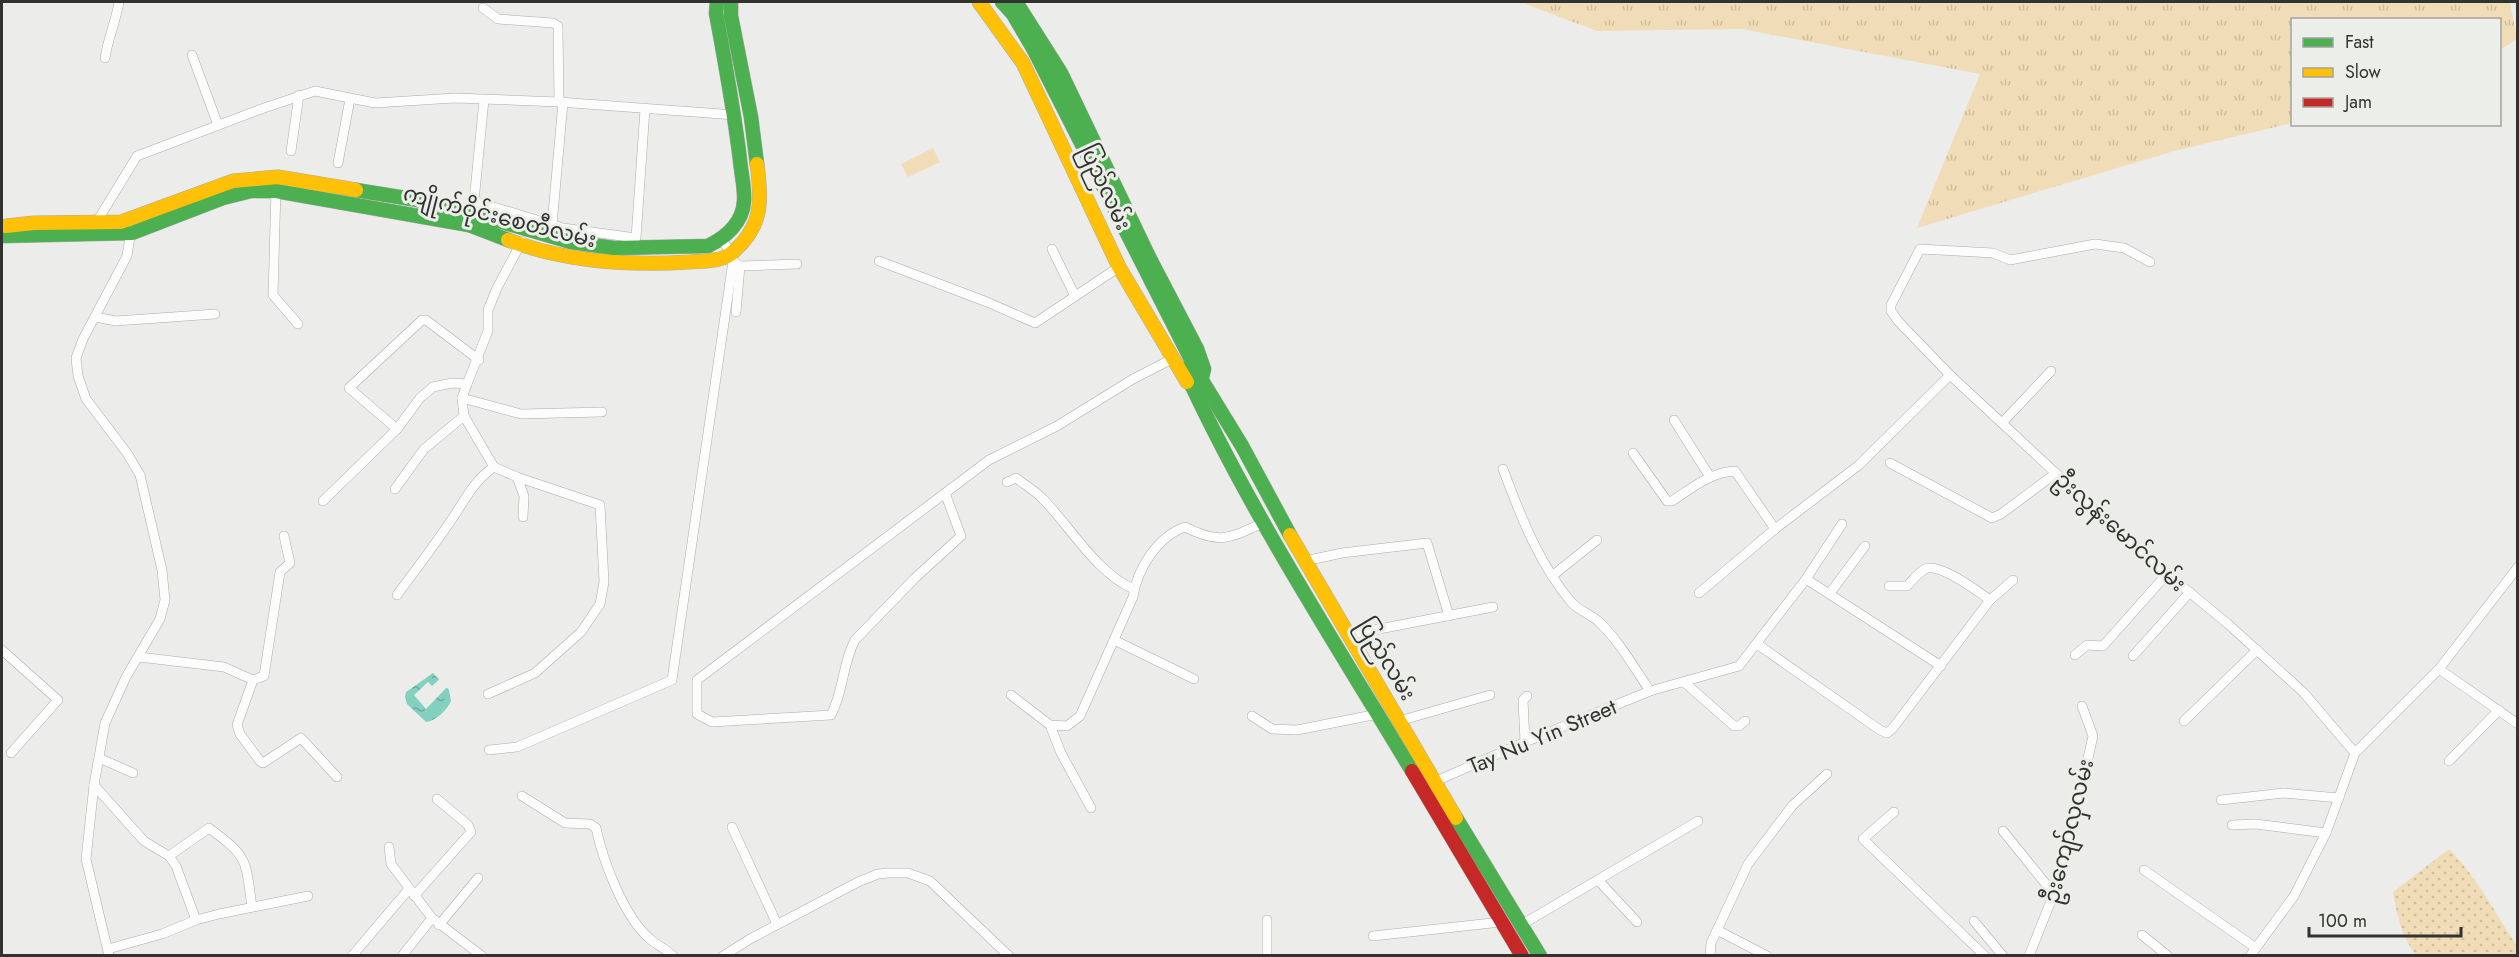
<svg xmlns="http://www.w3.org/2000/svg" width="2519" height="957" viewBox="0 0 2519 957" font-family="Jost,'Noto Sans Myanmar',sans-serif">
  <style>
    .grass { fill: url(#grass-tufts) }
    .park { fill: url(#park-dots) }
    .garden { fill: #f0dcb6 }
    .water { fill: url(#water-ripples) }
    .pier { fill: #ecedea }
    .lines { fill: none; stroke-linecap: round; stroke-linejoin: round }
    .street-casing { stroke: #abaca9; stroke-width: 10 }
    .fast-casing { stroke: #abaca9; stroke-width: 15 }
    .slow-casing { stroke: #abaca9; stroke-width: 15 }
    .jam-casing { stroke: #abaca9; stroke-width: 15 }
    .street { stroke: #fcfcfc; stroke-width: 9 }
    .fast { stroke: #4caf50; stroke-width: 14 }
    .slow { stroke: #ffc107; stroke-width: 14 }
    .jam { stroke: #c62828; stroke-width: 14 }
    .labels { text-anchor: middle; dominant-baseline: central; stroke-width: 6; stroke-linejoin: round; paint-order: stroke }
    .street-label { font-size: 22px; fill: #323331; stroke: #eceee9 }
  </style>
  <defs>
    <pattern id="grass-tufts" width="24" height="20" patternUnits="userSpaceOnUse" patternTransform="scale(1.5)"><rect width="24" height="20" fill="#f0dcb6"/><path d="M3 7l-1-3M5 7V3M7 7l1-3M15 17l-1-3M17 17v-4M19 17l1-3" fill="none" stroke="#cebd9d"/></pattern>
    <pattern id="park-dots" width="8" height="8" patternUnits="userSpaceOnUse" patternTransform="scale(1.5)"><rect width="8" height="8" fill="#f0dcb6"/><path d="M2 2h.1M6 6h.1" fill="none" stroke="#cebd9d" stroke-width="1.8" stroke-linecap="round"/></pattern>
    <pattern id="water-ripples" width="26" height="14" patternUnits="userSpaceOnUse" patternTransform="scale(1.5)"><rect width="26" height="14" fill="#83d0bf"/><path d="M2 4q2-2 4 0t4 0M15 11q2-2 4 0t4 0" fill="none" stroke="#6ca99c"/></pattern>
  </defs>
  <rect width="100%" height="100%" fill="#ecedea"/>
  <path class="grass" d="M1520 2H2510L2517 39 2500 50V20H2292V123L2174 151 1917 228 1980 74 1742 29 1597 31Z"/>
  <path class="park" d="M2449 849C2478 878 2495 913 2517 946V955H2416C2401 936 2397 915 2393 892Z"/>
  <path class="garden" d="M933 148 940 162 908 177 901 164Z"/>
  <path class="water" d="M433 673 449 690 451 701C447 710 436 721 426 722L407 704 405 697 406 692Z"/>
  <path class="pier" d="M442 677 449 685 426 709 414 695 428 682 432 686Z"/>
  <g class="lines">
    <defs>
      <g id="street">
        <path d="M483 8 498 19 553 23 558 26 559 102"/>
        <path d="M192 55 218 125"/>
        <path d="M105 58C108 38 116 21 119 2"/>
        <path d="M484 100 474 201 563 228 636 238 645 109"/>
        <path d="M291 151 299 95"/>
        <path d="M338 163 350 99"/>
        <path d="M276 189 273 295 298 324"/>
        <path d="M96 223 137 156 264 108 315 91 375 103 455 98 559 102 735 115"/>
        <path d="M552 225 563 102"/>
        <path d="M722 240 732 254 733 261 740 266 736 312"/>
        <path d="M1052 249 1075 296"/>
        <path d="M879 261 987 302 1035 323 1119 267"/>
        <path d="M2150 262 2124 248 2095 244 2010 260 1993 253 1920 249 1891 305V311L1898 321 1950 375 2143 554 2228 624 2303 692 2355 753"/>
        <path d="M740 266 797 264"/>
        <path d="M95 317 116 321 215 314"/>
        <path d="M462 398 521 414 602 412"/>
        <path d="M1674 420 1710 477"/>
        <path d="M2002 423 2051 371"/>
        <path d="M397 429 349 388 422 320H426L479 360"/>
        <path d="M1633 453 1667 501H1672C1692 488 1711 472 1735 471L1775 529"/>
        <path d="M1890 463 1992 518 2001 514 2056 473"/>
        <path d="M494 467 517 477 524 496 523 517"/>
        <path d="M1503 469C1520 515 1540 566 1572 603 1580 611 1590 614 1598 621 1618 639 1635 669 1650 691"/>
        <path d="M1007 482 1016 478C1025 485 1034 490 1042 498 1069 525 1098 575 1134 589"/>
        <path d="M395 489 424 449 464 416"/>
        <path d="M945 493 961 536 915 578 855 640C842 664 844 691 831 715L712 722 697 714V680L989 460 1057 426 1133 379 1172 359"/>
        <path d="M323 501 397 429 420 398 433 387 452 383 467 384 488 331V310L497 288 522 241"/>
        <path d="M1305 561 1342 553 1427 543 1449 616"/>
        <path d="M1552 576 1597 540"/>
        <path d="M1806 579 1842 524"/>
        <path d="M1889 586H1907C1912 581 1918 573 1925 569 1939 562 1977 591 1990 600"/>
        <path d="M1699 593 1775 529 1859 465 1950 375"/>
        <path d="M1830 593 1865 546"/>
        <path d="M397 595C415 571 433 547 450 522 464 502 473 481 494 467L464 416 462 398 467 384"/>
        <path d="M1348 635 1493 607"/>
        <path d="M1114 640 1194 679"/>
        <path d="M1757 644 1880 730 1887 733 1893 728 1990 600 2013 580"/>
        <path d="M2 650 58 700 11 753"/>
        <path d="M2075 655 2087 645 2103 646 2167 574"/>
        <path d="M2133 656 2190 592"/>
        <path d="M139 657 224 667 253 680 264 676 280 572 290 563 284 536"/>
        <path d="M2439 669 2518 724"/>
        <path d="M253 680 237 725 240 734 260 761 263 763 301 738 337 777"/>
        <path d="M1684 682 1734 726H1739L1745 721"/>
        <path d="M488 694 535 673 581 632 600 604 604 582 600 505 517 477"/>
        <path d="M1011 695 1050 725 1067 726 1080 716 1133 597C1137 569 1158 536 1185 527 1221 545 1229 538 1263 523"/>
        <path d="M1252 716 1272 729 1297 730 1378 714"/>
        <path d="M1399 721 1490 695"/>
        <path d="M2184 721 2257 650"/>
        <path d="M1050 725 1061 753 1091 808"/>
        <path d="M1525 742 1523 700 1527 696"/>
        <path d="M489 750 517 747 672 680 733 261"/>
        <path d="M99 758 133 773"/>
        <path d="M2449 761 2499 710"/>
        <path d="M1434 782 1525 742 1650 691 1739 666 1806 579 1941 666"/>
        <path d="M94 785 144 841 169 856 176 866 196 920"/>
        <path d="M522 796 565 823 590 824 596 828C603 861 624 917 650 939 657 945 666 949 673 956"/>
        <path d="M2221 800 2284 793 2339 798"/>
        <path d="M1894 812 1863 839 1985 956"/>
        <path d="M2232 825 2256 824 2326 833"/>
        <path d="M732 827 777 924"/>
        <path d="M2003 831 2054 894"/>
        <path d="M389 847 391 864 432 918 482 956"/>
        <path d="M169 856 209 828C249 858 245 858 252 907"/>
        <path d="M2144 870 2256 948"/>
        <path d="M1598 880 1637 922"/>
        <path d="M414 896 471 832 468 825 437 799"/>
        <path d="M1267 920V956"/>
        <path d="M1974 921 2003 956"/>
        <path d="M439 925 478 878"/>
        <path d="M1521 925 1698 821"/>
        <path d="M1717 930 1767 956"/>
        <path d="M2142 935 2168 956"/>
        <path d="M1373 936 1501 922"/>
        <path d="M108 949 162 934 196 920 219 914 308 896"/>
        <path d="M109 956 86 859 94 785 105 723 126 677 160 619 165 600 162 570 140 475 127 453 86 399 78 376 76 358 83 339 127 256 131 230"/>
        <path d="M352 956 409 889"/>
        <path d="M402 956 432 918"/>
        <path d="M723 956 750 939 858 882 878 874 889 873H908L930 881 1009 956"/>
        <path d="M1710 956 1711 943 1748 864 1792 806 1827 774"/>
        <path d="M2029 956 2062 873 2093 736 2082 706"/>
        <path d="M2250 956 2294 896 2326 833 2355 753 2439 669 2518 567"/>
      </g>
      <g id="fast">
        <path d="M731 2V16L751 117 757 164"/>
        <path d="M1002 2 1013 14 1034 50 1201 379 1242 446 1290 535"/>
        <path d="M1016 2 1061 73 1149 257 1197 349 1204 369 1202 377"/>
        <path d="M356 190 436 203 571 242 614 248 708 246C726 237 743 222 744 201 745 188 741 173 740 160 734 110 725 62 716 13L717 2"/>
        <path d="M2 236 132 233 223 198 251 191H276L469 225 508 240"/>
        <path d="M1184 369C1248 509 1333 639 1412 771"/>
        <path d="M1456 818 1540 956"/>
      </g>
      <g id="slow">
        <path d="M979 2 1023 63 1119 267 1187 382"/>
        <path d="M6 226 34 223 121 222 233 181 278 177 356 190"/>
        <path d="M508 240C566 262 627 266 689 262 703 261 723 262 733 252 763 226 762 201 757 164"/>
        <path d="M1290 535 1456 818"/>
      </g>
      <path id="jam" d="M1412 771 1522 956"/>
    </defs>
    <use href="#street" class="street-casing"/>
    <use href="#fast" class="fast-casing"/>
    <use href="#slow" class="slow-casing"/>
    <use href="#jam" class="jam-casing"/>
    <use href="#street" class="street"/>
    <use href="#fast" class="fast"/>
    <use href="#slow" class="slow"/>
    <use href="#jam" class="jam"/>
  </g>
  <g class="labels">
    <g class="street-label">
      <text transform="translate(1106 187) rotate(65)">ပြည်လမ်း</text>
      <text transform="translate(500 216) rotate(14)">ကျိုက်ဝိုင်းစေတီလမ်း</text>
      <text transform="translate(2121 531) rotate(42)">ဦးလွန်းမောင်လမ်း</text>
      <text transform="translate(1387 659) rotate(59)">ပြည်လမ်း</text>
      <text transform="translate(1542 736) rotate(-23)">Tay Nu Yin Street</text>
      <text transform="translate(2068 831) rotate(-76)">ဦးကျော်လှလမ်း</text>
    </g>
  </g>
  <rect width="2519" height="957" fill="none" stroke="#323331" stroke-width="6"/>
  <rect x="2291" y="18" width="210" height="108" fill="#eceee9" stroke="#a2a39f" stroke-width="1.5"/>
  <rect x="2303" y="38" width="30" height="9" fill="#4caf50" stroke="#a2a39f" stroke-width="1.5"/>
  <text x="2345" y="48" font-size="18" fill="#323331">Fast</text>
  <rect x="2303" y="68" width="30" height="9" fill="#ffc107" stroke="#a2a39f" stroke-width="1.5"/>
  <text x="2345" y="78" font-size="18" fill="#323331">Slow</text>
  <rect x="2303" y="98" width="30" height="9" fill="#c62828" stroke="#a2a39f" stroke-width="1.5"/>
  <text x="2345" y="108" font-size="18" fill="#323331">Jam</text>
  <path d="M2309 927v9h152v-9" fill="none" stroke="#323331" stroke-width="3"/>
  <text x="2318" y="927" font-size="18" fill="#323331" stroke="#eceee9" stroke-width="4.5" paint-order="stroke">100 m</text>
</svg>
